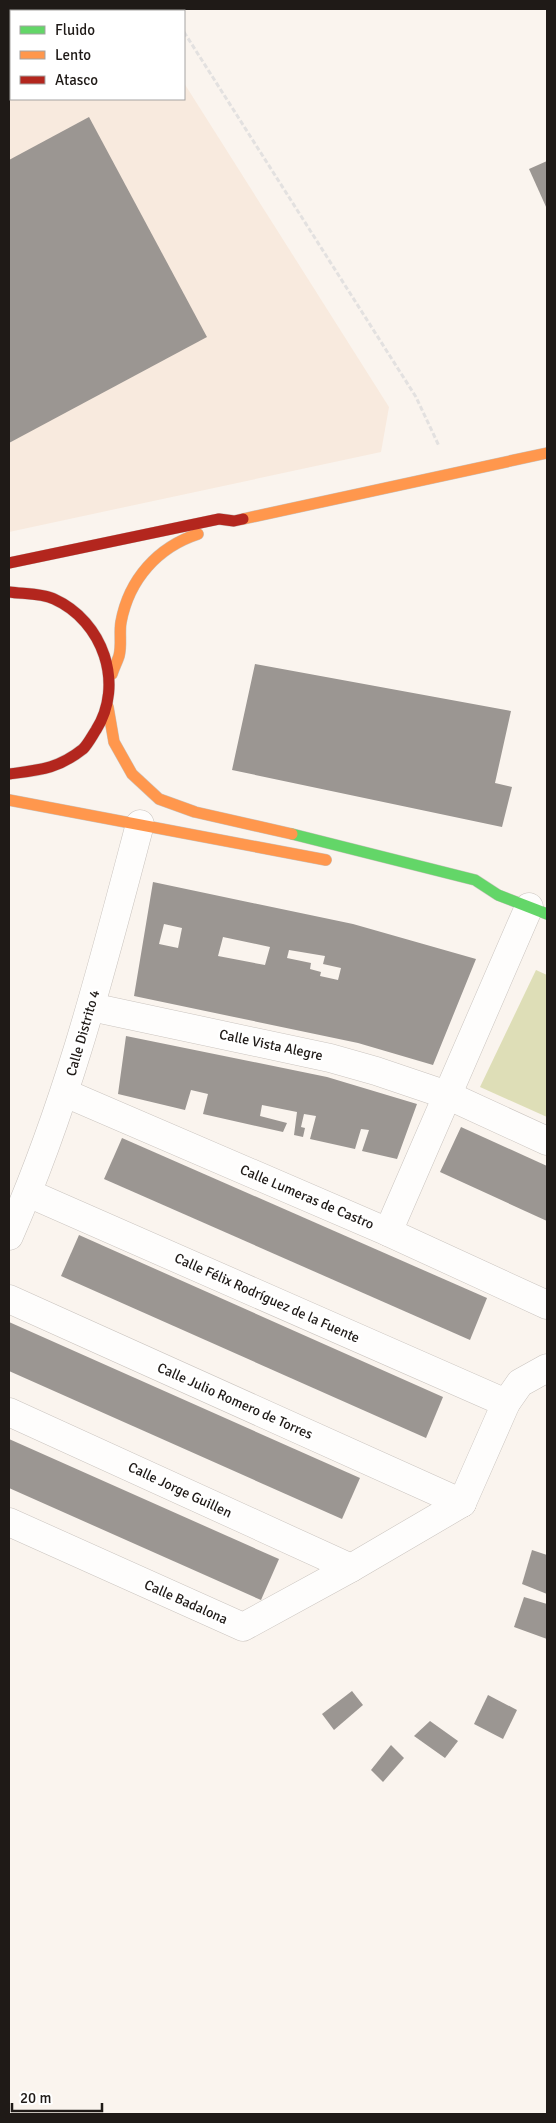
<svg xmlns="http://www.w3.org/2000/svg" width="556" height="2123" viewBox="0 0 556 2123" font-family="Signika,sans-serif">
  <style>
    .built { fill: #f8eade }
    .green { fill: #dedeb7 }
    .building { fill: #9b9692; fill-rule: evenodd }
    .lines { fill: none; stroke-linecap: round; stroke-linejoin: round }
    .street-casing { stroke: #cac4bf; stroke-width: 29 }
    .fast-casing { stroke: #cac4bf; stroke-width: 12 }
    .slow-casing { stroke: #cac4bf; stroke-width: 12 }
    .jam-casing { stroke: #cac4bf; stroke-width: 12 }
    .path { stroke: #e3e1e0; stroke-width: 3; stroke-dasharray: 5 2.5; stroke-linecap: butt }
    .street { stroke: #fefdfc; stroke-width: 28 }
    .fast { stroke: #63d668; stroke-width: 11 }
    .slow { stroke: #ff974d; stroke-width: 11 }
    .jam { stroke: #b3261e; stroke-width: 11 }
    .labels { text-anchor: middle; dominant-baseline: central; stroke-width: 5; stroke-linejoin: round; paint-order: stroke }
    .street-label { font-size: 14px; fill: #1f1a17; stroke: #fff }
  </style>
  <rect width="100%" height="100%" fill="#faf4ee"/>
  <path class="built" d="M9 9H137L138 11H11V99H184V83L389 407 381 452 9 532Z"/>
  <path class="green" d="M536 970 547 975V1117L480 1087Z"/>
  <g class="building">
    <path d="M89 117 207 337 9 443V160Z"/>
    <path d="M547 161V209L529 169Z"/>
    <path d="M255 664 511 711 495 783 512 787 502 827 232 770Z"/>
    <path d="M153 882 353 924 476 959 433 1065 358 1043 134 996ZM164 924 182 928 178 948 159 944ZM223 937 270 947 265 965 218 956ZM289 950 325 956 323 964 341 968 338 980 320 976 321 972 310 969 311 963 287 958Z"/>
    <path d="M126 1036 327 1077 417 1104 397 1159 362 1151 369 1130 361 1129 355 1149 310 1139 316 1116 304 1114 301 1127 305 1128 303 1137 294 1135 297 1112 262 1105 260 1116 287 1123 283 1132 203 1114 208 1094 191 1090 185 1110 118 1094Z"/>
    <path d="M461 1127 547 1166V1221L440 1172Z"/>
    <path d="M122 1138 487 1298 470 1340 104 1179Z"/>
    <path d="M79 1235 443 1397 426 1438 61 1276Z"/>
    <path d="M9 1322 360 1478 342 1519 9 1371Z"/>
    <path d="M9 1439 279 1559 261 1600 9 1488Z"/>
    <path d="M532 1550 547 1555V1594L522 1584Z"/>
    <path d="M524 1597 547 1604V1639L514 1627Z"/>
    <path d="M352 1691 363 1705 334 1730 322 1714Z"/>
    <path d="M488 1695 517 1710 503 1739 474 1724Z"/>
    <path d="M430 1721 458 1741 445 1758 414 1736Z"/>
    <path d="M391 1745 404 1758 383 1782 371 1770Z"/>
  </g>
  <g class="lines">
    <defs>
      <g id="street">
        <path d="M91 1007 330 1058 376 1071 447 1095 547 1141"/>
        <path d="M65 1093 388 1232 547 1305"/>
        <path d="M28 1193 506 1403"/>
        <path d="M388 1232 529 907"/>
        <path d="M9 1236C68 1103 103 964 140 824"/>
        <path d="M9 1299 462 1503"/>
        <path d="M9 1412 351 1568"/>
        <path d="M462 1503 506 1403 520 1383 547 1368"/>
        <path d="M9 1522 243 1627 351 1568 462 1503"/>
      </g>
      <path id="fast" d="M292 834 475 880 498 895 547 914"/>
      <g id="slow">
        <path d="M243 519 547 453"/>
        <path d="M112 674C114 668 117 662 119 656 122 645 119 633 121 622 129 579 158 547 198 534"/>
        <path d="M108 707 114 742 132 774 159 799 195 812 292 834"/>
        <path d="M9 800 326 860"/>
      </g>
      <g id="jam">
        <path d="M9 563 219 519 234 521 243 519"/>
        <path d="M9 592C23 594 42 593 54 599 103 621 125 684 96 730 92 736 88 744 83 749 58 769 39 770 9 774"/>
      </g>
    </defs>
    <use href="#street" class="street-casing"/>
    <use href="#fast" class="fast-casing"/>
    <use href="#slow" class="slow-casing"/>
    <use href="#jam" class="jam-casing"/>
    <g class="path">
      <path d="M169 9 171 11"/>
      <path d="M184 32 416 397 439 446"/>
    </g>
    <use href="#street" class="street"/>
    <use href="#fast" class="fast"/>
    <use href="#slow" class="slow"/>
    <use href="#jam" class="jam"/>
  </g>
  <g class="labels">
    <g class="street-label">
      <text transform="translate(83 1033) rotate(-74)">Calle Distrito 4</text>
      <text transform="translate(271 1045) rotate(12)">Calle Vista Alegre</text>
      <text transform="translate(307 1197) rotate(23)">Calle Lumeras de Castro</text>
      <text transform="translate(267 1298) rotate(24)">Calle Félix Rodríguez de la Fuente</text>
      <text transform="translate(235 1401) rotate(24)">Calle Julio Romero de Torres</text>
      <text transform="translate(180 1490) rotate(25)">Calle Jorge Guillen</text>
      <text transform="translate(186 1602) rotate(24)">Calle Badalona</text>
    </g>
  </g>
  <rect width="556" height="2123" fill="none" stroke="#1f1a17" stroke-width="20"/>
  <rect x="10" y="10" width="175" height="90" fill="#ffffff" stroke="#a5a3a2"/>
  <rect x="20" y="26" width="25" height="8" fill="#63d668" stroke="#a5a3a2"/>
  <text x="55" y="35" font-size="15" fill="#1f1a17">Fluido</text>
  <rect x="20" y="51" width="25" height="8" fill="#ff974d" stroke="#a5a3a2"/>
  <text x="55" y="60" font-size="15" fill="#1f1a17">Lento</text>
  <rect x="20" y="76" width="25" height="8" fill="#b3261e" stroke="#a5a3a2"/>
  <text x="55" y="85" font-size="15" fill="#1f1a17">Atasco</text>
  <path d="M12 2103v8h90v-8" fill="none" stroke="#1f1a17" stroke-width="2.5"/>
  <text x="20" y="2103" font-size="15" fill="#1f1a17" stroke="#ffffff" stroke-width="4" paint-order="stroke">20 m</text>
</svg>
